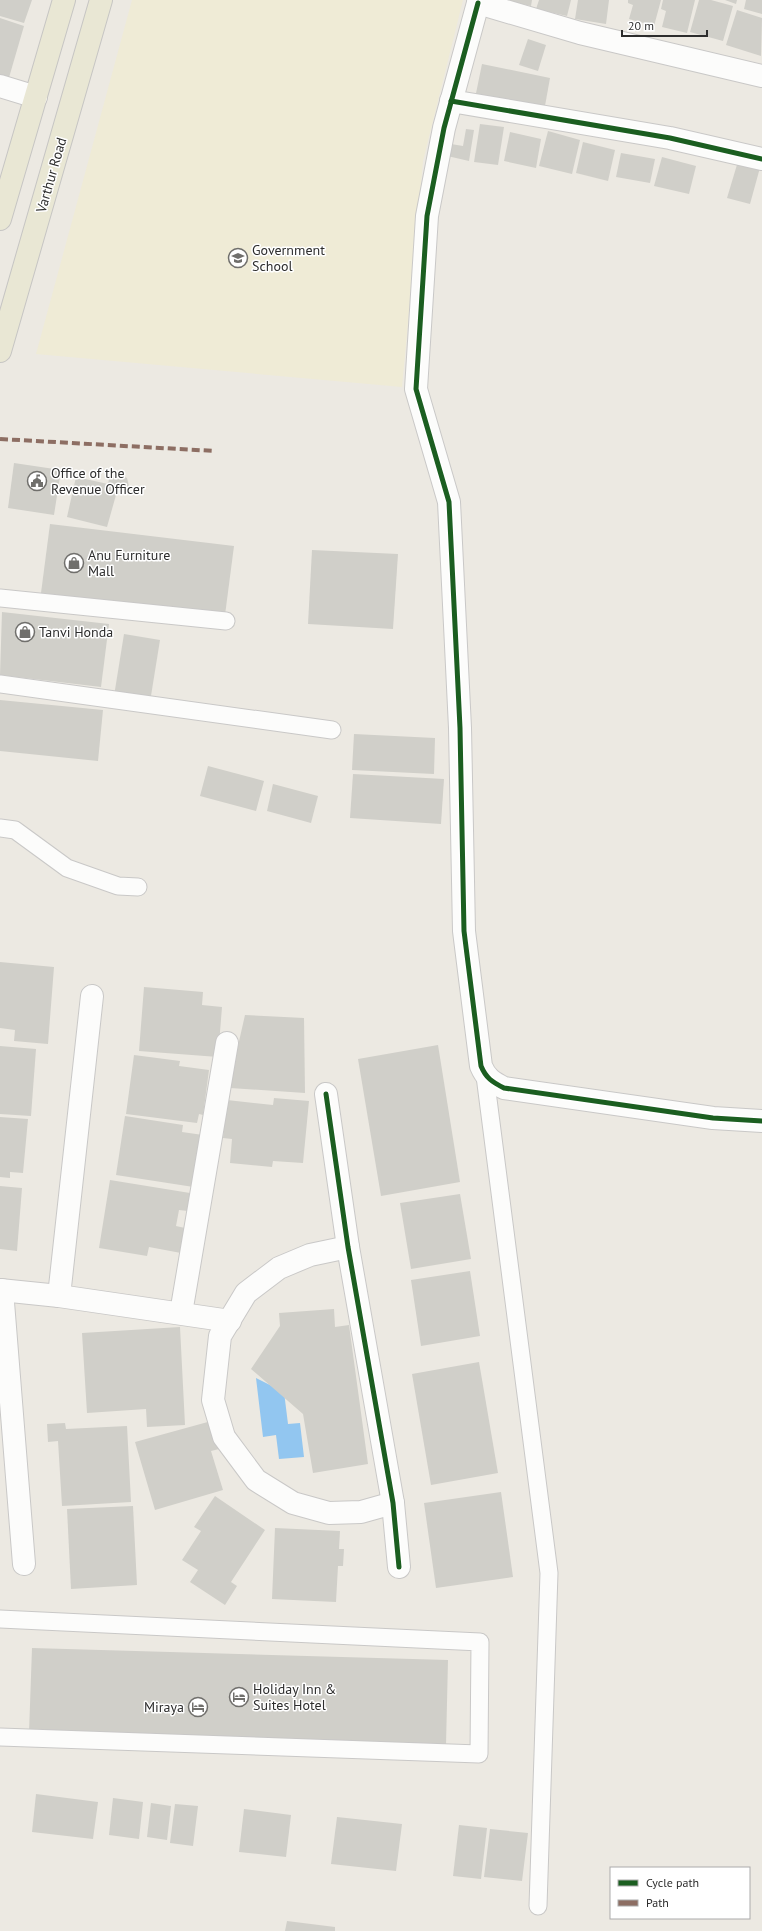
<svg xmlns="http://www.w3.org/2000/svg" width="762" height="1931" viewBox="0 0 762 1931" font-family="'PT Sans',sans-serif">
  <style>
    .education { fill: #efebd6 }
    .water { fill: #92c6f0 }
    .building { fill: #d0cfc9 }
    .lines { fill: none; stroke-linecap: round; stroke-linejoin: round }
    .service-casing { stroke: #c9c8c7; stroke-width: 19 }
    .minor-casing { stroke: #c9c8c7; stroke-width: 24 }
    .primary-casing { stroke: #c6c5c3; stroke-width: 24 }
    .service { stroke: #fcfcfb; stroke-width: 17 }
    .minor { stroke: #fcfcfb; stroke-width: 22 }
    .primary { stroke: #e9e7d4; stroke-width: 22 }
    .quiet { stroke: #8d6e63; stroke-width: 4; stroke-dasharray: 8 4; stroke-linecap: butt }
    .cycleway-casing { stroke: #fff; stroke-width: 8 }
    .cycleway { stroke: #1b5e20; stroke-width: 5 }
    .labels { text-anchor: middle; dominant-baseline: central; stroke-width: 3; stroke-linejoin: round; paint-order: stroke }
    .street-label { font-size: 14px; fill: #2d2d2d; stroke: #fff }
    .poi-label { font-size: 14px; fill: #2d2d2d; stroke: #fff; text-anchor: start }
  </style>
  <rect width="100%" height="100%" fill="#ece9e2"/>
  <path class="education" d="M132 0H463L423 161 402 387 36 354Z"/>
  <path class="water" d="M256 1378 284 1392 288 1424 300 1423 304 1457 279 1459 276 1435 263 1437Z"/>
  <g class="building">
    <path d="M0 0H32L24 23 0 16Z"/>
    <path d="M503 0H532L531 6Z"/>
    <path d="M539 0H571L567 16 536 9Z"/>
    <path d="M578 0H609L606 24 575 19Z"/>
    <path d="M628 0H661L654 26 629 19 633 5 628 3Z"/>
    <path d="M663 0H695L687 33 662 27 666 11 661 9Z"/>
    <path d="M699 0H711L733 6 723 41 690 32Z"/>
    <path d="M725 0H737L736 4Z"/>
    <path d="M746 0H762V14L744 9Z"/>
    <path d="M737 10 762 18 761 56 726 45Z"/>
    <path d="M0 18 24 26 8 81 0 78Z"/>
    <path d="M528 39 546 45 538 71 519 65Z"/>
    <path d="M482 64 550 78 543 117 474 103Z"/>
    <path d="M480 124 504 127 498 165 474 162Z"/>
    <path d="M466 129 474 130 469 161 443 155 445 143 463 146Z"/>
    <path d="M548 131 580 140 572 174 539 166Z"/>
    <path d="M510 132 541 139 536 168 504 161Z"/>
    <path d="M583 142 615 150 608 181 576 173Z"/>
    <path d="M621 153 655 159 650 183 616 177Z"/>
    <path d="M662 157 696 166 689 194 654 186Z"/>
    <path d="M739 158 761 164 750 204 727 198Z"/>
    <path d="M14 463 61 470 54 515 8 508Z"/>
    <path d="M116 474H120L127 478 129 486 125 493 116 495 107 527 67 517 76 477 108 484 109 479Z"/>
    <path d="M50 524 234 546 225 615 41 593Z"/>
    <path d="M312 550 398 554 393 629 308 624Z"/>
    <path d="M2 612 109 624 101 687 0 675Z"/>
    <path d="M124 634 160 640 150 702 114 696Z"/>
    <path d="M0 700 103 710 98 761 0 751Z"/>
    <path d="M354 734 435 738 434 774 352 770Z"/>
    <path d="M208 766 264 781 256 811 200 796Z"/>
    <path d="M353 774 444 779 441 824 350 818Z"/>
    <path d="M273 784 318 796 311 823 267 811Z"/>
    <path d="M0 962 54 967 48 1044 14 1041 15 1030 0 1028Z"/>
    <path d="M144 987 203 992 202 1005 222 1007 218 1057 139 1051Z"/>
    <path d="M245 1015 304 1018 305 1093 230 1088V1081Z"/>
    <path d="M438 1045 460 1182 381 1196 358 1059Z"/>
    <path d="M0 1046 36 1049 31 1116 0 1114Z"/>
    <path d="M134 1055 180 1061 179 1066 209 1070 203 1115 199 1114 197 1123 126 1114Z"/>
    <path d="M274 1098 309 1101 303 1163 273 1161 272 1167 230 1163 232 1139 223 1138 227 1100 273 1105Z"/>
    <path d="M125 1116 183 1125 182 1132 203 1135 200 1188 116 1175Z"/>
    <path d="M0 1117 28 1119 23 1173 10 1172V1178L0 1177Z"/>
    <path d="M110 1180 190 1193 188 1211 179 1210 176 1226 185 1228 181 1253 149 1247 147 1256 99 1248Z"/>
    <path d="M0 1186 22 1188 17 1251 0 1249Z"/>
    <path d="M460 1194 471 1259 411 1269 400 1203Z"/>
    <path d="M470 1271 480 1336 421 1346 411 1280Z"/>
    <path d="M334 1309 335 1327 349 1325 368 1464 313 1473 303 1414 251 1369 280 1326 279 1313Z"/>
    <path d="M180 1327 185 1425 147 1427 146 1409 87 1413 82 1333Z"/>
    <path d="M479 1362 498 1473 431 1485 412 1374Z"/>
    <path d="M215 1420 223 1448 211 1451 223 1490 155 1510 135 1442Z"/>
    <path d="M65 1423 66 1429 127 1426 131 1502 62 1506 58 1441 48 1442 47 1424Z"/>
    <path d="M501 1492 513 1577 436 1588 424 1503Z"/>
    <path d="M215 1496 265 1530 231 1582 237 1586 225 1605 190 1582 198 1570 182 1560 201 1531 194 1527Z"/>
    <path d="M133 1506 137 1585 71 1589 67 1509Z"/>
    <path d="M275 1528 340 1531 339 1549H344L343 1566H338L336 1602 272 1599Z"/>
    <path d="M32 1648 448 1660 446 1745 29 1733Z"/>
    <path d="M36 1794 98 1802 93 1839 32 1832Z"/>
    <path d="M113 1798 143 1802 139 1839 109 1835Z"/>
    <path d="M151 1803 171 1806 167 1840 147 1837Z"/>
    <path d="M175 1804 198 1806 193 1846 170 1843Z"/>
    <path d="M244 1809 291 1815 286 1857 239 1852Z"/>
    <path d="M337 1817 402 1824 396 1871 331 1864Z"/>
    <path d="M459 1825 487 1828 481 1879 453 1876Z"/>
    <path d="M490 1829 528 1833 522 1881 484 1877Z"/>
    <path d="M287 1921 335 1927V1931H285Z"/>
  </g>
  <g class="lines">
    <defs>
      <g id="service">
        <path d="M0 598 226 621"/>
        <path d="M0 684 332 730"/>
        <path d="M0 828 15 830 67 868 118 886 138 887"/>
        <path d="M485 1076 549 1573 538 1906"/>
        <path d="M0 1619 480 1642 479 1754 0 1737"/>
      </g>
      <g id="minor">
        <path d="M479 0 478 3 580 33 762 76"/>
        <path d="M478 3 444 128 427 216 416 389 449 502 460 728 464 931 481 1066C486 1078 492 1082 504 1088L713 1118 762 1121"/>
        <path d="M0 86 36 97"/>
        <path d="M451 101 670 138 762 159"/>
        <path d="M326 1094 348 1247 393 1503 399 1567"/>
        <path d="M348 1247 310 1255 279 1268 246 1293 220 1336 213 1400 224 1437 256 1480 293 1503 329 1513 361 1512 393 1503"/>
        <path d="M0 1290 59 1296 230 1321"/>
        <path d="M2 1290 24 1564"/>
        <path d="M59 1296 92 996"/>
        <path d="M181 1313 227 1043"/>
      </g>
      <g id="primary">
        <path d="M0 219 64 0"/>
        <path d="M0 351 101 0"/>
      </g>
    </defs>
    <use href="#service" class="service-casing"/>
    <use href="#minor" class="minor-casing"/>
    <use href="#primary" class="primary-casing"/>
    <use href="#service" class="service"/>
    <use href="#minor" class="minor"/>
    <use href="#primary" class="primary"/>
    <path class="quiet" d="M0 439 215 451"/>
    <defs>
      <g id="cycleway">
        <path d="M478 3 444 128 427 216 416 389 449 502 460 728 464 931 481 1066C486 1078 492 1082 504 1088L713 1118 762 1121"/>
        <path d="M451 101 670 138 762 159"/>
        <path d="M326 1094 348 1247 393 1503 399 1567"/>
      </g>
    </defs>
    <use href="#cycleway" class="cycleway-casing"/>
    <use href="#cycleway" class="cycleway"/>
  </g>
  <defs>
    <symbol id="school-ring" viewBox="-11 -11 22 22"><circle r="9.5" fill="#fff" stroke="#706f6c" stroke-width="1.5"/><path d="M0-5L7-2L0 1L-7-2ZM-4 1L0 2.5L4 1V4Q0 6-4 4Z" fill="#706f6c"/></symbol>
    <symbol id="civic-ring" viewBox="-11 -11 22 22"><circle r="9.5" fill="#fff" stroke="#706f6c" stroke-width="1.5"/><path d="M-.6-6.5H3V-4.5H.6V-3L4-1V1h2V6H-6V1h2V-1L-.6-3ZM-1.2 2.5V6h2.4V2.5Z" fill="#706f6c"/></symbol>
    <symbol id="shop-ring" viewBox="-11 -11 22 22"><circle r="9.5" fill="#fff" stroke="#706f6c" stroke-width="1.5"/><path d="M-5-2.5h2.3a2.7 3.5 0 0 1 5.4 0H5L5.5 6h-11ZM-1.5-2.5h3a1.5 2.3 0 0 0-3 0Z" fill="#706f6c"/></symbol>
    <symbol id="hotel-ring" viewBox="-11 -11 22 22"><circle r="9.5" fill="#fff" stroke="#706f6c" stroke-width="1.5"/><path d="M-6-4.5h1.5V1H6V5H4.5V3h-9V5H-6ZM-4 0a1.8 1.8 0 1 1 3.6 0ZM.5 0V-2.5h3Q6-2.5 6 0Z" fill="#706f6c"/></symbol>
  </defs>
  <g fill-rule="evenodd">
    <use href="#school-ring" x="227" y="247" width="22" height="22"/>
    <use href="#civic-ring" x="26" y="470" width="22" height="22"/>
    <use href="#shop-ring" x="63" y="552" width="22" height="22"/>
    <use href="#shop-ring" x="14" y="621" width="22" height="22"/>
    <use href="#hotel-ring" x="228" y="1686" width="22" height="22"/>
    <use href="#hotel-ring" x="187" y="1696" width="22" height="22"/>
  </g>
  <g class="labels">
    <g class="street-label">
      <text transform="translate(51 175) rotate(-74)">Varthur Road</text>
    </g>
    <g class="poi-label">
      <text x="252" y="250">Government<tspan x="252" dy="16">School</tspan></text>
      <text x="51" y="473">Office of the<tspan x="51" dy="16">Revenue Officer</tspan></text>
      <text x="88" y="555">Anu Furniture<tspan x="88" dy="16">Mall</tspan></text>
      <text x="39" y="632">Tanvi Honda</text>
      <text x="253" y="1689">Holiday Inn &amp;<tspan x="253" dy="16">Suites Hotel</tspan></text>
      <text x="184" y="1707" text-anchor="end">Miraya</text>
    </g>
  </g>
  <rect x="610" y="1867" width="140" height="52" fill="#ffffff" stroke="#ababab"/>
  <rect x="618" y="1880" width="20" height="6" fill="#1b5e20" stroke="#ababab"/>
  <text x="646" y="1887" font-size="12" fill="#2d2d2d">Cycle path</text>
  <rect x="618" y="1900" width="20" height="6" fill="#8d6e63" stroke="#ababab"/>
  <text x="646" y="1907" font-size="12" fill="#2d2d2d">Path</text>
  <path d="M622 30v6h85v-6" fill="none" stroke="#2d2d2d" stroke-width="2"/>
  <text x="628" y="30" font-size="12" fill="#2d2d2d" stroke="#ffffff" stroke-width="3" paint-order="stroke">20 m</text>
</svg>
